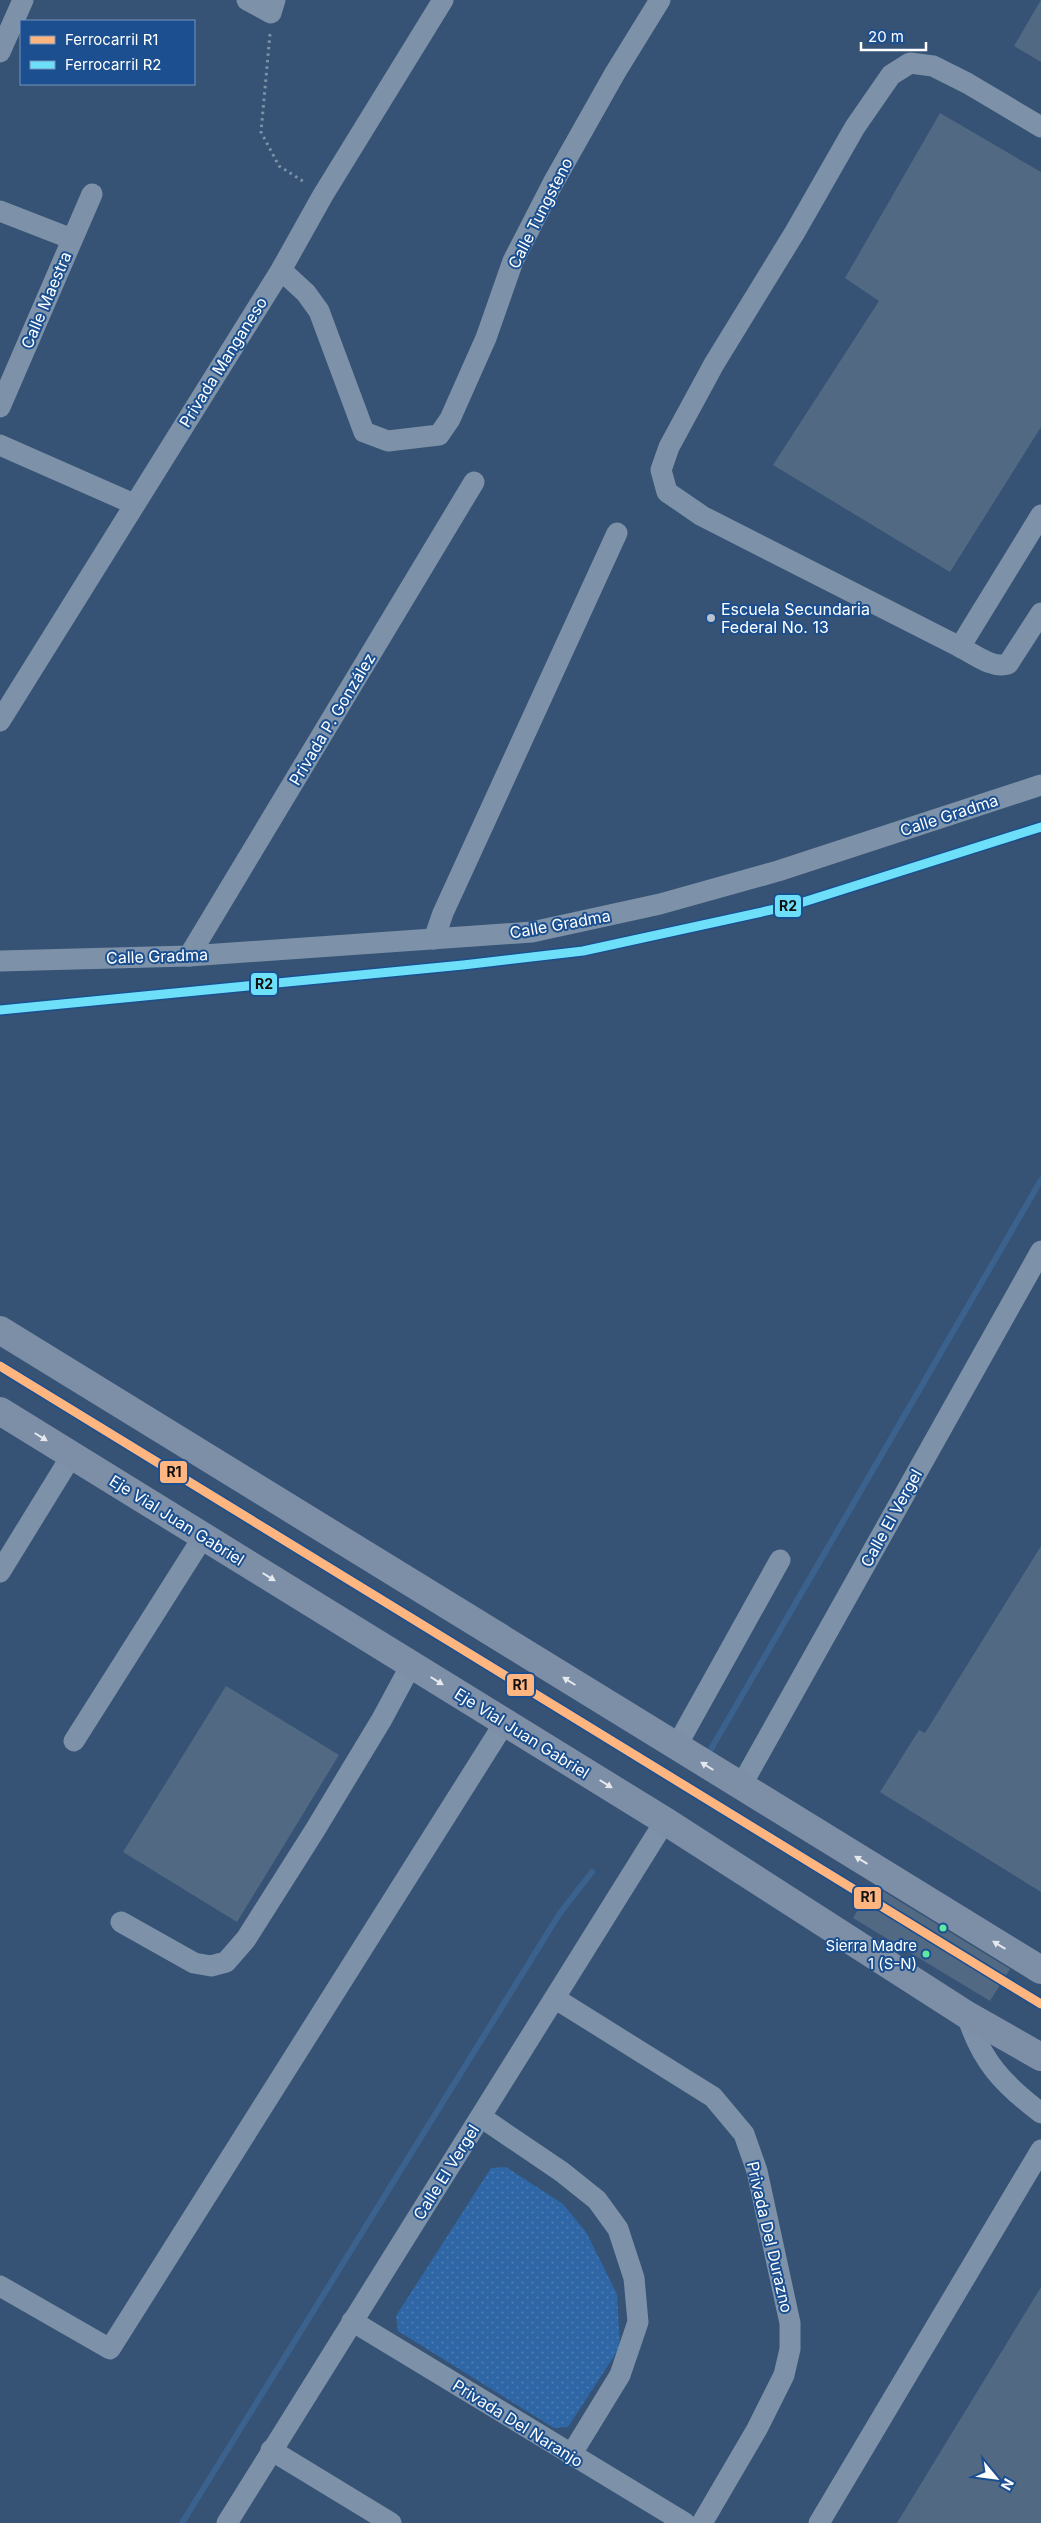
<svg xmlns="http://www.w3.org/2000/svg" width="1041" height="2523" viewBox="0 0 1041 2523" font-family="Inter,sans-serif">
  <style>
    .park { fill: url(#park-dots) }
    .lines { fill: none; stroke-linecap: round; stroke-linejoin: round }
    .stream { stroke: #3b618d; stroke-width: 6 }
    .building { fill: #526984 }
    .path { stroke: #7d92a8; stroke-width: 3; stroke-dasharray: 2.5 4; stroke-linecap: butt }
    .minor { stroke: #7d92a8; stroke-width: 21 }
    .major { stroke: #7d8ea7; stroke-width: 28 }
    .rail-1-casing { stroke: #1b4f8f; stroke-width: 12 }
    .rail-2-casing { stroke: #1b4f8f; stroke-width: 12 }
    .rail-1 { stroke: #ffb580; stroke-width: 9 }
    .rail-2 { stroke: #6ddff8; stroke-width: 9 }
    .oneway { fill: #e5e8ed }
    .poi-dot { fill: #b9c2ce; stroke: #1b4f8f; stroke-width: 2 }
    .bus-dot { fill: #60e9a3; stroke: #1b4f8f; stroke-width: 2 }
    .labels { text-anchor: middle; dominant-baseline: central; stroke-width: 4; stroke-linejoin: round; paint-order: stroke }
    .bus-label { font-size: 15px; fill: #fff; stroke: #1b4f8f; text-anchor: end }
    .street-label { font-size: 16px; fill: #fff; stroke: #1b4f8f }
    .poi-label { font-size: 16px; fill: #fff; stroke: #1b4f8f; text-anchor: start }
    .line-badge { stroke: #1b4f8f; stroke-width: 2 }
    .pale-badge-label { font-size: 14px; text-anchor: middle; font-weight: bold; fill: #111 }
  </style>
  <defs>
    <pattern id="park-dots" width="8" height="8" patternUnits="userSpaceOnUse" patternTransform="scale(1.25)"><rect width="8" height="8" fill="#2f66a5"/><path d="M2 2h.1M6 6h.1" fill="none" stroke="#4e7db2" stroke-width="1.8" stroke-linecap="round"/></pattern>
  </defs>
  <rect width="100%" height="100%" fill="#365274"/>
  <path class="park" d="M506 2167 563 2204 586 2232 617 2294 620 2347 568 2427 554 2428 398 2331 396 2316 491 2168Z"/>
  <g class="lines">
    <g class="stream">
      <path d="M711 1749 1041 1180"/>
      <path d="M182 2523 560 1913 592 1872"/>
    </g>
  </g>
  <g class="building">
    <path d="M1041 0V62L1014 46Z"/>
    <path d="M940 113 1041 172V427L950 572 773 465 879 301 845 278Z"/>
    <path d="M1041 1546V1892L880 1792 919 1730 925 1733Z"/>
    <path d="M226 1686 339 1755 237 1922 123 1852Z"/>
    <path d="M873 1885 1010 1969 990 2001 853 1918Z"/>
    <path d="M1041 2287V2523H897Z"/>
  </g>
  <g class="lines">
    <path class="path" d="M270 34 261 132 279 166 306 183"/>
    <g class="minor">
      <path d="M247 0 271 13 275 0"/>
      <path d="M0 52 23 0"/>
      <path d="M0 211 72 239"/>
      <path d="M281 270 306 293 319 311 364 432 388 441 439 435 450 419 486 338 513 261 553 183 615 73 660 0"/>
      <path d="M0 407 92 194"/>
      <path d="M0 445 134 504"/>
      <path d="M1041 515 960 647C974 654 992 669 1008 664L1041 613"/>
      <path d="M960 647 702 516 667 492 661 470 669 447 714 364 795 232 855 127 891 75 910 63 933 66 967 83 1041 127"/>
      <path d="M0 721 281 270 323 195 443 0"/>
      <path d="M434 939 443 913 617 533"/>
      <path d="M189 956 474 482"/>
      <path d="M0 961 189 956 532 932 660 904 778 871 1041 785"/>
      <path d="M0 1572 72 1455"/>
      <path d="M74 1741 203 1537"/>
      <path d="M676 1747 780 1560"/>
      <path d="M741 1786 1041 1251"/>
      <path d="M121 1922 194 1963 211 1966 226 1962 246 1939 315 1830 382 1719 411 1665"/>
      <path d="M556 1999 713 2097 744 2134 757 2171 790 2323V2349L784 2375 757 2429 702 2523"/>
      <path d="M967 2015C981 2061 1003 2084 1041 2113"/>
      <path d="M481 2117 562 2172 597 2200 618 2229 634 2278 638 2322 620 2375 571 2455"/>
      <path d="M0 2286 110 2349 505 1722"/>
      <path d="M352 2321 685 2523"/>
      <path d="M271 2450 391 2523"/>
      <path d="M227 2523 665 1821"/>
      <path d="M819 2523 1041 2150"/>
    </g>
    <g class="major">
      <path d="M0 1330 1041 1970"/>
      <path d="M0 1411 665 1821 967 2015 1041 2057"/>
    </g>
    <defs>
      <path id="rail-1" d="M0 1366 1041 2004"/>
      <path id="rail-2" d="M0 1010 463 965 583 951 794 905 1041 827"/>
    </defs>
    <use href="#rail-1" class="rail-1-casing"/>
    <use href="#rail-2" class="rail-2-casing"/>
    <use href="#rail-1" class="rail-1"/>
    <use href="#rail-2" class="rail-2"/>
  </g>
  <defs><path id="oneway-solid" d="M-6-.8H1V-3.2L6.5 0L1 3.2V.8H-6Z" transform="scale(1.25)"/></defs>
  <g class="oneway">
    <use href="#oneway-solid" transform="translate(41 1437) rotate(32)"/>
    <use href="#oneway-solid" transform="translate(269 1577) rotate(32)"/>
    <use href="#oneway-solid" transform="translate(437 1681) rotate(32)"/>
    <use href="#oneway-solid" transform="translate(569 1681) rotate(-148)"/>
    <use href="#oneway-solid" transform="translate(707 1766) rotate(-148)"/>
    <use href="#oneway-solid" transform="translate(606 1784) rotate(32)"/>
    <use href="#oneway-solid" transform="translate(861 1860) rotate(-149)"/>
    <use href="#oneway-solid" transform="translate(999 1945) rotate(-149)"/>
  </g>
  <circle class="poi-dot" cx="711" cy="618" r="5"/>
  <g class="bus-dot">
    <circle cx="943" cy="1928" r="4.5"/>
    <circle cx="926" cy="1954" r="4.5"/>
  </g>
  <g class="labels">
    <g class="bus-label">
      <text x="917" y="1945">Sierra Madre<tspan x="917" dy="18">1 (S-N)</tspan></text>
    </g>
    <g class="street-label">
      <text transform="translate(540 213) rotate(-63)">Calle Tungsteno</text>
      <text transform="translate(46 300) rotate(-67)">Calle Maestra</text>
      <text transform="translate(223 362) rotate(-58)">Privada Manganeso</text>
      <text transform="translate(332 719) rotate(-59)">Privada P. González</text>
      <text transform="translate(949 815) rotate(-18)">Calle Gradma</text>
      <text transform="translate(560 924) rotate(-10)">Calle Gradma</text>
      <text transform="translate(157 956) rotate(-2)">Calle Gradma</text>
      <text transform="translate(891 1518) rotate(-61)">Calle El Vergel</text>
      <text transform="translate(177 1520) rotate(32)">Eje Vial Juan Gabriel</text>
      <text transform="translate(522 1733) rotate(32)">Eje Vial Juan Gabriel</text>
      <text transform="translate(446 2172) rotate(-58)">Calle El Vergel</text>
      <text transform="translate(770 2237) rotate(77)">Privada Del Durazno</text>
      <text transform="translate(518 2423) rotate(32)">Privada Del Naranjo</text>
    </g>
    <g class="poi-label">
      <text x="721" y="609">Escuela Secundaria<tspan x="721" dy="18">Federal No. 13</tspan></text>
    </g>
  </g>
  <g class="line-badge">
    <rect x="774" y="894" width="28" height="24" rx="5" fill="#6ddff8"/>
    <rect x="250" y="972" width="28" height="24" rx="5" fill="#6ddff8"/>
    <rect x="159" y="1460" width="29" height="24" rx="5" fill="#ffb580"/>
    <rect x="506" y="1673" width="29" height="24" rx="5" fill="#ffb580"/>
    <rect x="853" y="1886" width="29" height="24" rx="5" fill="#ffb580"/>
  </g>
  <g class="pale-badge-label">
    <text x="788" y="911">R2</text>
    <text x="264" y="989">R2</text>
    <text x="174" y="1477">R1</text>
    <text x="520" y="1690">R1</text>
    <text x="868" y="1902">R1</text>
  </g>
  <rect x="20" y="20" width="175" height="65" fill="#1b4f8f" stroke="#7695bc"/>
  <rect x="30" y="36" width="25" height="8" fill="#ffb580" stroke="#7695bc"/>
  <text x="65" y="45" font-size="15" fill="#ffffff">Ferrocarril R1</text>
  <rect x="30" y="61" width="25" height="8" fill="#6ddff8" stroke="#7695bc"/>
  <text x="65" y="70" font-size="15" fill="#ffffff">Ferrocarril R2</text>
  <g transform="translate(996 2478) rotate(119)" stroke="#1b4f8f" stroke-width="4" paint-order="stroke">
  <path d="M0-4L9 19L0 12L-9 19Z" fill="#ffffff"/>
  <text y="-8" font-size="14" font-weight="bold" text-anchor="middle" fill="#ffffff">N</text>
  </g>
  <path d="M861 42v8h65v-8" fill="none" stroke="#ffffff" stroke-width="2.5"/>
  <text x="868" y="42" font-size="15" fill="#ffffff" stroke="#1b4f8f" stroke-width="4" paint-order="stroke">20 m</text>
</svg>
